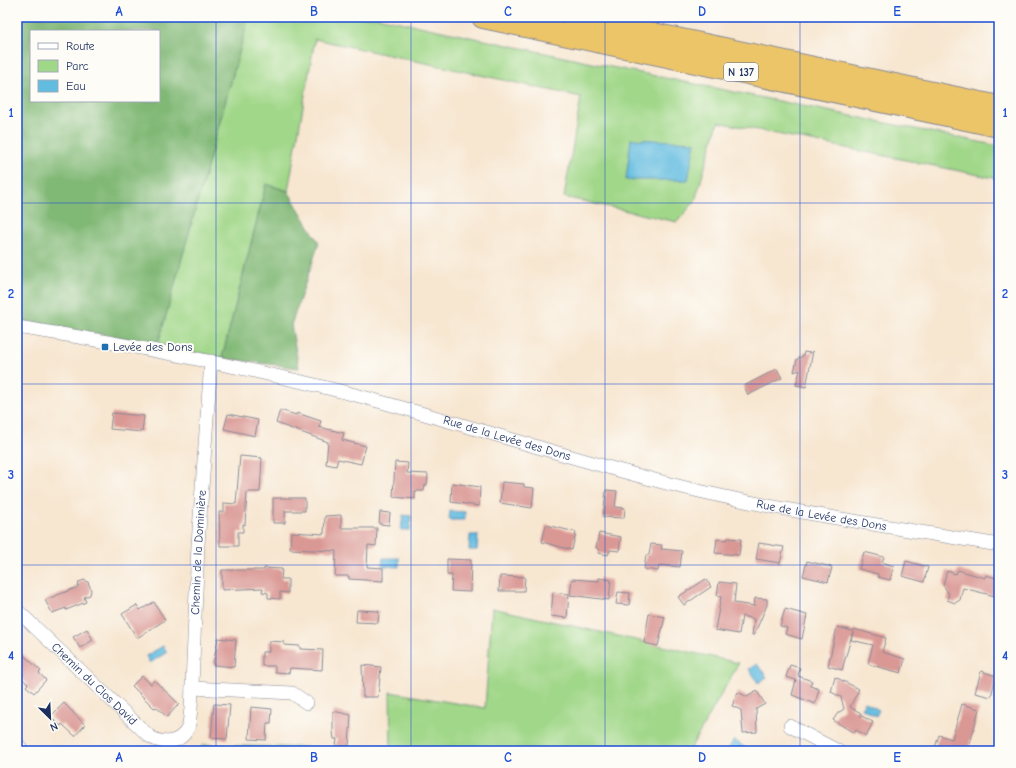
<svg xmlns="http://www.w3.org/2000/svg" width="1016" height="768" viewBox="0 0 1016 768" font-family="'Comic Neue',sans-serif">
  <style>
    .green { fill: #a0d788; stroke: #5e8373 }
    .forest { fill: #80b874; stroke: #4e7469; fill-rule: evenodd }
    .water { fill: #62bce0; stroke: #3e769f }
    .building { fill: #da9894 }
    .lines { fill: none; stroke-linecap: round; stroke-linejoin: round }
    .street-casing { stroke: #898a97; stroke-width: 14 }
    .highway-casing { stroke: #898a97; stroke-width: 24 }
    .street { stroke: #fff; stroke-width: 13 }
    .highway { stroke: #edc569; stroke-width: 22 }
    .grid { fill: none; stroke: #1d4ed8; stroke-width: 1; stroke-opacity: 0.55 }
    .poi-dot { fill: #1f6fb2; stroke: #fdfcf7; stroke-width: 1.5 }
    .labels { text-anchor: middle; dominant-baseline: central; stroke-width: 4; stroke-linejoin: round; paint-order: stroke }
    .shield { fill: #fdfcf7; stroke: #5f6c8c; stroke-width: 1 }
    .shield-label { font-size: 11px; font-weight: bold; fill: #1b2f5e }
    .poi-label { font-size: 12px; fill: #1b2f5e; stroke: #fdfcf7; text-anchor: start }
    .street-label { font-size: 12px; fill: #1b2f5e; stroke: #fdfcf7 }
    .neatline { fill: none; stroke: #1d4ed8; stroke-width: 1.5 }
    .grid-label { font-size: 13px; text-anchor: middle; font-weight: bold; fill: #1d4ed8 }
  </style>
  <rect width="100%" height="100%" fill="#fdfcf7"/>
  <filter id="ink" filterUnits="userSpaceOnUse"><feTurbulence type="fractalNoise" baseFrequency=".025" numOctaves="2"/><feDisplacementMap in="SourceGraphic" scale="8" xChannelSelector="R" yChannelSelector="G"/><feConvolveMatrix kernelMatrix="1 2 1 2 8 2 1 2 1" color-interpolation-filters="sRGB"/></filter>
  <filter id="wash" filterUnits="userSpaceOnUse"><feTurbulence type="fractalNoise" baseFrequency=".012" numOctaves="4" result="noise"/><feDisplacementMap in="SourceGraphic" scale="16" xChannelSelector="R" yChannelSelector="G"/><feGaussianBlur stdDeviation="0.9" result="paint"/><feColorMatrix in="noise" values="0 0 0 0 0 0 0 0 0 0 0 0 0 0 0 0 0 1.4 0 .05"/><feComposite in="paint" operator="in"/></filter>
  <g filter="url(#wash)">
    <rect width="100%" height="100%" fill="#f7e6d0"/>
    <g class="green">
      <path d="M249 17H377L587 62 999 146V179L718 122 695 201 677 222 564 197 581 97 315 39 288 191 266 184 222 358 158 344Z"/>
      <path d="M492 608 739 663 689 751H197L203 745 391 749 390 692 485 708Z"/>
    </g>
    <g class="forest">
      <path d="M17 17H249L158 344 17 320ZM31 31H159V101H31Z"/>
      <path d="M266 184 288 191 319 243 291 325 299 368 222 358Z"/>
    </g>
    <g class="water">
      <path d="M631 139 695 142 688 180H626Z"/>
      <path d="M450 511 465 512V520H449Z"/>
      <path d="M403 515 411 516 410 530H401Z"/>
      <path d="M470 535H478L477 550H469Z"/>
      <path d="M383 558H399V567L382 566Z"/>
      <path d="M163 646 167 652 150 663 146 656Z"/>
      <path d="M757 664 767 677 758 683 749 669Z"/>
      <path d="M865 702 879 710 876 716 861 708Z"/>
      <path d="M734 740 750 751H734L729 748Z"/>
    </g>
    <g id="blocks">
      <g class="building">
        <path d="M813 351 806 387 796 385 800 370 794 372 797 359 803 356 804 352 810 353Z"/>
        <path d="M777 369 782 378 748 395 744 386Z"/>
        <path d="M280 410 296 415 297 413 321 421 319 427 344 433 342 440 366 446 361 464 338 459 336 466 326 464 328 442 276 423Z"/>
        <path d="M112 413 144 416 142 432 110 429Z"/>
        <path d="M228 414 258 420 255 436 224 429Z"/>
        <path d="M240 456 262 458 260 492H247L245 525 243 524V532H238V546H220L219 512H224V503L236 504Z"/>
        <path d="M395 462 408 463 407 473 428 474 427 485H425L424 491H415V499L393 497Z"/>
        <path d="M502 482 524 484V487L534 488 532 508 500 503Z"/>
        <path d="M452 483 480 487 479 506 451 502Z"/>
        <path d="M606 490 617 491 615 507 625 508 624 518 603 517Z"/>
        <path d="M273 498H305V511H285V523H273Z"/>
        <path d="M380 512 390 513 389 525 379 524Z"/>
        <path d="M341 515V528H377L376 546 368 545 367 567 383 568V581L349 579V576H335L336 551 290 549 291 532 324 534 325 516Z"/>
        <path d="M546 525 576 532 572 550 542 542Z"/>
        <path d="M599 533 621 537 619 551 610 550 608 555 598 553 599 549 596 548Z"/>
        <path d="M727 538 741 539 739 555 715 553 717 539 727 540Z"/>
        <path d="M759 543 784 547 780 563 756 559Z"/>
        <path d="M651 544 662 545 661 549 682 551 680 567 659 565 658 571 644 569 646 555H649Z"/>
        <path d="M864 552 884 557 882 562 894 566 890 580 878 577V574L859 569Z"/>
        <path d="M447 559 471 560 470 592 451 591 452 575H447Z"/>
        <path d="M807 561 832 567 828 582 803 576Z"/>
        <path d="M906 561 928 567 924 582 902 576Z"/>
        <path d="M264 568 282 569 281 579H288V593L280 592V599L268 598V593L262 592 263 588 222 590V570H264Z"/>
        <path d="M958 570 985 578 986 575 999 579V597L963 588 960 600 955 603 947 600 949 594 943 585 947 571 956 574Z"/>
        <path d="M500 576 525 577 524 591H499Z"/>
        <path d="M599 578 611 580 609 600 570 595 572 579 599 581Z"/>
        <path d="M706 579 711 587 684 605 678 597Z"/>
        <path d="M84 580 88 582 91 590 90 595 84 597 86 602 66 610V608L52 613 45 600 78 587 79 582Z"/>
        <path d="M719 582 736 584 734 603 754 606 755 598 767 599V605L754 635H752L754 619 742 616 739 634 715 630 721 597 717 596Z"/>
        <path d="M553 592 569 594 567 618 551 616Z"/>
        <path d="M618 592 630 593 629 605 616 604Z"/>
        <path d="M154 602 165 620 137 638 122 614 137 605 140 610Z"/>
        <path d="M785 609 807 615 802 639 785 634 787 628 780 626Z"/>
        <path d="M357 610 379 611 378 623 356 622Z"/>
        <path d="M649 614 665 617 658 646 644 643Z"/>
        <path d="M837 627 853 631 842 670 828 666Z"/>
        <path d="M87 629 93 640 80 648 73 637Z"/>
        <path d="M854 629 886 638 882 652 905 659 901 673 868 664 873 645 851 640Z"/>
        <path d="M218 638 236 640 234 667 213 665Z"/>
        <path d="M269 641 284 642V645L300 646V649L323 650 322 670 290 668 289 673 275 672V666H262V652H269Z"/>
        <path d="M17 649 41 671 39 673 46 680 34 693 26 686 28 684 17 674Z"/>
        <path d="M362 665 381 667 378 697H363Z"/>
        <path d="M790 665 800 668 798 676 812 681 810 686 819 689 815 704 792 695 796 680 786 677Z"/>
        <path d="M981 671 996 676 991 697 975 693Z"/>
        <path d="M142 676 151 684 154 680 179 704 167 717 156 707 154 708 132 686Z"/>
        <path d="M835 677 859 689 850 707 861 713 860 715 873 722 866 736 856 730 854 733 833 720 838 713 844 709 841 697 831 692Z"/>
        <path d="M757 691 765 704 756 709 757 732 743 733 741 710 732 706 738 692 747 697Z"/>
        <path d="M64 703 85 725 75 736 62 724 61 726 50 717Z"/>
        <path d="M214 704 230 705 227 739 211 738Z"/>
        <path d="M962 704 979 709 968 751H934L939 735 952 739Z"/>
        <path d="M251 707 272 709 271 723H267L266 740 249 739Z"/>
        <path d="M333 711 351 715 349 746H336L337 739H334L333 732Z"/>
      </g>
    </g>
  </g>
  <g filter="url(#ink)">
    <use href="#blocks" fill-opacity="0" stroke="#898a97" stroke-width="1"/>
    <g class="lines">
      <defs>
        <g id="street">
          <path id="s1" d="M17 327C127 344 236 365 344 392 452 420 558 455 666 483 775 511 888 526 999 545"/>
          <path id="s2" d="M17 610 149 736C162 745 180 744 188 728 190 722 190 714 191 709L198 545 211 361"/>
          <path d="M192 688 292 693 307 703"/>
          <path d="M790 726 838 751"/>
          <path d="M17 743 22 751"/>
        </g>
        <g id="highway">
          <path d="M483 17 999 126"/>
          <path d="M572 17 999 107"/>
        </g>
      </defs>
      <use href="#street" class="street-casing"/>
      <use href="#highway" class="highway-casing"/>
      <use href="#street" class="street"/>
      <use href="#highway" class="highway"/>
    </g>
  </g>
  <path class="grid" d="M216 17V751M411 17V751M605 17V751M800 17V751M17 203H999M17 384H999M17 565H999"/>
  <rect class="poi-dot" x="101" y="343" width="8" height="8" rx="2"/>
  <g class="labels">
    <rect class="shield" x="724" y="63" width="34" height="18" rx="3"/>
    <g class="shield-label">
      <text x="741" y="72">N 137</text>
    </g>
    <g class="poi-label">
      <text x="113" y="347">Levée des Dons</text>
    </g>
    <g class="street-label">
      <text stroke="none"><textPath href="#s1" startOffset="503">Rue de la Levée des Dons</textPath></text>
      <text stroke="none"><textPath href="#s1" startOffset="827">Rue de la Levée des Dons</textPath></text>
      <text stroke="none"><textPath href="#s2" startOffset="404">Chemin de la Dominière</textPath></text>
      <text stroke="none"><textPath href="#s2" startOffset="107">Chemin du Clos David</textPath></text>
    </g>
  </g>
  <rect width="1016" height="768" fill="none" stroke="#fdfcf7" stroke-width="44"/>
  <rect x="30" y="30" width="130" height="72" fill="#fdfcf7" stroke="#a3aaba"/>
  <rect x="38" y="43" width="20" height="6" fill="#ffffff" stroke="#a3aaba"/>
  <text x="66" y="50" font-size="12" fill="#1b2f5e">Route</text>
  <rect x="38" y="60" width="20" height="12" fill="#a0d788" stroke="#a3aaba"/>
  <text x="66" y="70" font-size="12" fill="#1b2f5e">Parc</text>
  <rect x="38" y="80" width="20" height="12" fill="#62bce0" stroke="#a3aaba"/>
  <text x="66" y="90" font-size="12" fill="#1b2f5e">Eau</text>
  <g transform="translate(50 718) rotate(156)" stroke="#fdfcf7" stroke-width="3" paint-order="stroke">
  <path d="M0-3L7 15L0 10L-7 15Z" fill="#1b2f5e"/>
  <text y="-6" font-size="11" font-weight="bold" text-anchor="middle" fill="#1b2f5e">N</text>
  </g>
  <rect x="22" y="22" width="972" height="724" class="neatline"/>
  <g class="grid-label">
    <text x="119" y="16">A</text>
    <text x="314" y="16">B</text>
    <text x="508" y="16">C</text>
    <text x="702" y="16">D</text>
    <text x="897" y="16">E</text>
    <text x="11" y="117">1</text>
    <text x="1005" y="117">1</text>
    <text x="11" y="298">2</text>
    <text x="1005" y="298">2</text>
    <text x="11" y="479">3</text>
    <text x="1005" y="479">3</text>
    <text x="11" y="660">4</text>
    <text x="1005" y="660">4</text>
    <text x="119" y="762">A</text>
    <text x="314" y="762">B</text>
    <text x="508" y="762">C</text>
    <text x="702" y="762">D</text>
    <text x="897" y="762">E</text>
  </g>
</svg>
